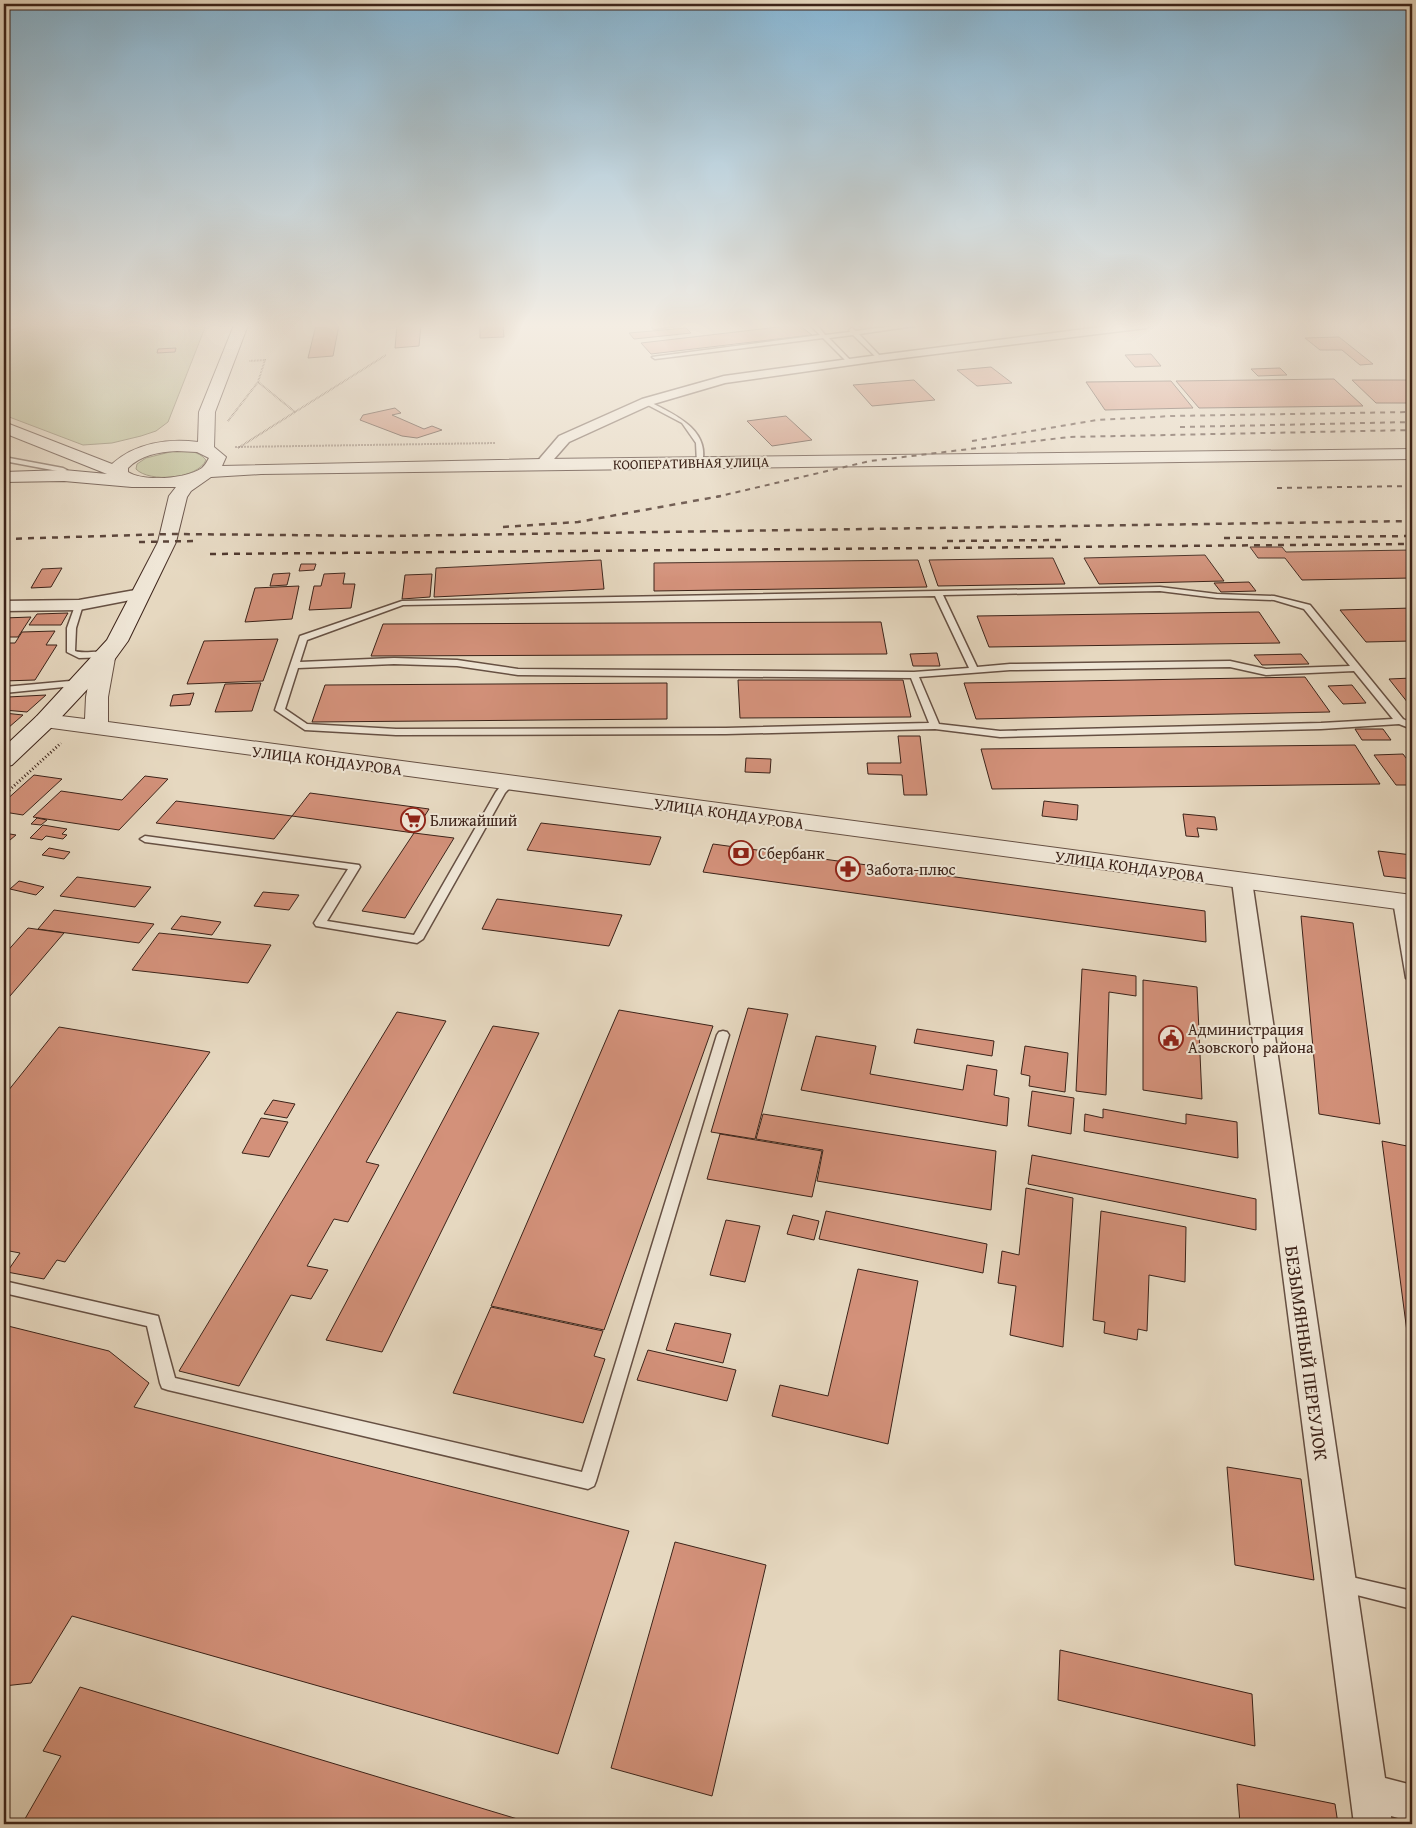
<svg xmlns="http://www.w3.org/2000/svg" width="1416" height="1828" viewBox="0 0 1416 1828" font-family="'Gentium Book Plus',serif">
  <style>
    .green { fill: #b8be90; stroke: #7a7054 }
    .building { fill: #d3917a; stroke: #3c2319 }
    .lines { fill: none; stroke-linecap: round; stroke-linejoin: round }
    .service-casing { stroke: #665043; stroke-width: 3 }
    .minor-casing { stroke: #665043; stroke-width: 3 }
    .tertiary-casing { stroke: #665043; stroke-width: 2 }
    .secondary-casing { stroke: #3c2319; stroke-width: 2 }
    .path-far1 { stroke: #3c2319; stroke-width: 2; stroke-dasharray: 0.5 1; stroke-linecap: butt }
    .path { stroke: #3c2319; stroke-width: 3; stroke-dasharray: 1 2.5; stroke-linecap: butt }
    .service { fill: #efe6d6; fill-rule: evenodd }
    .minor { fill: #efe6d6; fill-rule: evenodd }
    .tertiary { fill: #efe6d6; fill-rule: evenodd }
    .secondary { fill: #efe6d6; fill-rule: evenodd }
    .rail-far1 { stroke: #3c2319; stroke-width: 2; stroke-dasharray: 5 5; stroke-linecap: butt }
    .rail { stroke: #3c2319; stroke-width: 2.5; stroke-dasharray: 6 6; stroke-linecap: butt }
    .labels { text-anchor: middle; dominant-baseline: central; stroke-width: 4; stroke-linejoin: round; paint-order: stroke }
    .far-street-label { font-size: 14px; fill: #3c2319; stroke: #efe6d6 }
    .street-label { font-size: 16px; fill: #3c2319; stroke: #efe6d6 }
    .poi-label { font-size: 16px; fill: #3c2319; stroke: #efe6d6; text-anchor: start }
    .near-street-label { font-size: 19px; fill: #3c2319; stroke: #efe6d6 }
  </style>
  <rect width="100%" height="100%" fill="#e6d8c0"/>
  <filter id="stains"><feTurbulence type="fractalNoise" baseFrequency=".004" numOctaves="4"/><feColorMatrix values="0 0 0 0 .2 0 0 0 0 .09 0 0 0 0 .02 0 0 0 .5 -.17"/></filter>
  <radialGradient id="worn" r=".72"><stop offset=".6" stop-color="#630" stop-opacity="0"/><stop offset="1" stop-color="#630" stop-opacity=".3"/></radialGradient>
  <g class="green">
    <path d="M29 325H206L168 422 156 431 141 436 112 443 83 445 4 415V332Z"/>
    <path d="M174 451C186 451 198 450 206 460 198 479 149 483 136 469L137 464 146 458Z"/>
  </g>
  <g class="building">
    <path d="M316 325H339L333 356 308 358Z"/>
    <path d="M397 325H421L419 346 395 348Z"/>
    <path d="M480 325H503L504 337 480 338Z"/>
    <path d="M796 325H799L812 335 651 354 641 343Z"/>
    <path d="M857 325H898L863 329Z"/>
    <path d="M686 328 691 333 634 339 629 333Z"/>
    <path d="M1339 337 1373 364 1360 365 1342 350H1320L1305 338Z"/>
    <path d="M176 348 175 352 157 353 158 349Z"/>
    <path d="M1151 354 1161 366 1135 367 1125 355Z"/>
    <path d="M991 367 1012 383 977 386 957 370Z"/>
    <path d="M1280 368 1287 375 1258 376 1251 369Z"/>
    <path d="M1334 379 1363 406 1199 408 1176 381Z"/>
    <path d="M914 380 935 400 872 406 853 385Z"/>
    <path d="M1352 380H1412V403H1376Z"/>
    <path d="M1171 381 1193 408 1105 410 1086 382Z"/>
    <path d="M395 408 401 413 392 415 424 429 432 426 442 430 417 438 402 436 360 420 363 415Z"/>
    <path d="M786 416 812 440 772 446 747 421Z"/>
    <path d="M1250 547H1282L1286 552 1412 550V578L1302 580 1285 558H1258Z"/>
    <path d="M1205 555 1224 581 1099 584 1084 558Z"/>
    <path d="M1053 558 1065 584 938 586 929 560Z"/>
    <path d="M601 560 604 589 434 597 436 568Z"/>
    <path d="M918 560 927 587 654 591V563Z"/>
    <path d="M301 564H316L314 570 299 571Z"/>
    <path d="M62 568 51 587 31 588 42 569Z"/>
    <path d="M290 573 287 585 270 586 273 574Z"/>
    <path d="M345 573 343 584H355L351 608 309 610 314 586H321L324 574Z"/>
    <path d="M432 574 430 597 402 599 405 575Z"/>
    <path d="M1249 582 1256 591 1221 592 1214 583Z"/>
    <path d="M299 586 292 619 245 622 255 588Z"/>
    <path d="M1412 608V641L1366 642 1340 610Z"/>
    <path d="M1259 612 1280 643 989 647 977 616Z"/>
    <path d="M68 613 61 625H29L37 614Z"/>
    <path d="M31 617 18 637H4V618Z"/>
    <path d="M881 622 887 654 371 656 383 624Z"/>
    <path d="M55 631 46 645H57L35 680 4 681V646L6 643H15L22 632Z"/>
    <path d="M278 639 263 681 187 684 204 641Z"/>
    <path d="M937 653 940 666H913L910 654Z"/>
    <path d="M1301 654 1309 664 1262 665 1254 655Z"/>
    <path d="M1305 677 1330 712 976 719 964 683Z"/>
    <path d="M1412 678V708L1389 679Z"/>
    <path d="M738 680H903L911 717 740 718Z"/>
    <path d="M261 683 252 711 215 712 225 684Z"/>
    <path d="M667 683V719L312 722 325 685Z"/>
    <path d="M1352 685 1366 703 1343 704 1328 686Z"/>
    <path d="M194 693 190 705 170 706 173 695Z"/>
    <path d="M46 695 27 712 4 710V704L8 697Z"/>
    <path d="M4 713 23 715 8 728H4Z"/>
    <path d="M1355 729H1383L1391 740H1362Z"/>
    <path d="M898 736H920L927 795H904L902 775 868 774 867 763H901Z"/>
    <path d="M1355 745 1380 784 992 789 981 749Z"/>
    <path d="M1403 754 1412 766V785H1396L1374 755Z"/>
    <path d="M746 758 771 759 770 773 745 772Z"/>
    <path d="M34 775 62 779 23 815 4 812V802Z"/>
    <path d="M145 776 168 779 119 830 33 817 61 791 122 800Z"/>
    <path d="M310 793 429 809 414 833 292 816Z"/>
    <path d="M176 801 292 816 274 839 156 823Z"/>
    <path d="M1044 801 1078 805 1077 820 1042 816Z"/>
    <path d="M1183 814 1215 817 1217 830 1197 828 1199 837 1186 836Z"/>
    <path d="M37 818 47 820 41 825 31 824Z"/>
    <path d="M541 823 661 837 650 865 527 850Z"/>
    <path d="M43 825 67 829 62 834 67 835 63 839 46 836 42 840 30 838Z"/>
    <path d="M4 833 16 835 4 845Z"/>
    <path d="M414 833 454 838 405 918 362 911Z"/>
    <path d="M713 844 1205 911 1206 942 703 872Z"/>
    <path d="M49 848 70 852 64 859 42 855Z"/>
    <path d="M1378 851 1412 855V879L1384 876Z"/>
    <path d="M77 877 151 887 135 907 60 896Z"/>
    <path d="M19 881 44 887 36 895 10 889Z"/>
    <path d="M263 892 299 895 289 910 254 906Z"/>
    <path d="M497 899 622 915 609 946 482 929Z"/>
    <path d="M54 910 154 924 139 943 38 929Z"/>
    <path d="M181 916 221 922 212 935 171 929Z"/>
    <path d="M1301 916 1353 923 1380 1124 1319 1114Z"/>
    <path d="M28 928 64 933 4 1003V955Z"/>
    <path d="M159 933 271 945 248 983 132 970Z"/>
    <path d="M1082 969 1136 976V996L1109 992 1106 1095 1076 1091Z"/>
    <path d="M1143 980 1197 987 1202 1099 1143 1090Z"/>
    <path d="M748 1008 788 1014 755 1139 711 1132Z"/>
    <path d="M619 1010 713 1026 604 1330 491 1306Z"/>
    <path d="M397 1012 446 1021 366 1162 379 1165 348 1222 334 1219 307 1266 328 1270 311 1299 291 1295 239 1386 179 1371Z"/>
    <path d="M493 1026 539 1033 382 1352 326 1340Z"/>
    <path d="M59 1027 210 1052 65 1262 57 1260 44 1279 7 1272 20 1253 4 1250V1096Z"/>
    <path d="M917 1029 994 1041 992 1056 914 1043Z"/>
    <path d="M816 1036 876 1046 870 1074 963 1090 967 1065 997 1070 994 1095 1009 1098 1007 1126 801 1090Z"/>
    <path d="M1025 1046 1068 1053 1065 1092 1029 1086 1030 1076 1021 1074Z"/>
    <path d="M1032 1091 1074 1098 1071 1134 1028 1126Z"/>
    <path d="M273 1100 295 1104 287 1118 264 1114Z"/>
    <path d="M1103 1109 1186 1124V1114L1237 1122 1238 1158 1084 1131 1085 1114 1103 1118Z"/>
    <path d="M763 1114 996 1151 991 1210 817 1181 823 1150 756 1139Z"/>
    <path d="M261 1118 288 1122 269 1157 242 1153Z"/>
    <path d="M720 1134 822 1151 812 1197 707 1179Z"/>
    <path d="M1382 1141 1412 1147V1370Z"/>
    <path d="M1032 1155 1256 1199V1230L1028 1184Z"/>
    <path d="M1026 1188 1073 1198 1063 1347 1010 1335 1016 1286 998 1283 1002 1251 1019 1255Z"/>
    <path d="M826 1211 987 1244 983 1273 819 1239Z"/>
    <path d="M1101 1211 1186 1227 1185 1282 1149 1275 1147 1331 1138 1329 1137 1340 1104 1333 1105 1322 1093 1320Z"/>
    <path d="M793 1215 819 1221 814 1240 787 1234Z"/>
    <path d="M726 1220 760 1226 745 1282 710 1275Z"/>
    <path d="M858 1269 918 1281 888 1444 772 1416 780 1385 828 1396Z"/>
    <path d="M491 1307 603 1331 594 1356 605 1359 583 1423 453 1393Z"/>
    <path d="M675 1323 731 1334 723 1363 666 1350Z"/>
    <path d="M4 1325 109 1351 149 1383 134 1407 629 1531 558 1754 72 1616 31 1683 4 1686Z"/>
    <path d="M648 1350 736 1370 727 1401 637 1380Z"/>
    <path d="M1227 1467 1301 1479 1314 1580 1235 1565Z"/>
    <path d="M675 1542 766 1565 712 1796 611 1768Z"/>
    <path d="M1060 1650 1252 1694 1255 1746 1058 1700Z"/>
    <path d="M80 1687 534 1824H242L231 1821 230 1824H22L61 1756 43 1751Z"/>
    <path d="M1237 1784 1335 1804 1338 1824H1240Z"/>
  </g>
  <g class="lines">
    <defs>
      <g id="service">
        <path d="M677 325 655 329 652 327 655 325Z"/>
        <path d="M810 325H817L825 335 850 332 849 330 852 328 856 331 901 325H921L859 334 881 357 882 358 879 360 853 335 829 338 851 361V363L849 364 823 338 655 359 652 357 820 335Z"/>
        <path d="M644 401H648C673 414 711 429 702 464L697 463 696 443 682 423 644 403Z"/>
        <path d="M4 457 63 468 67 470 63 472 4 461Z"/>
        <path d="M1160 587 1217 594 1274 596 1310 605 1403 719 1412 723V729L1399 724 1321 729 1000 737 935 729 726 734 396 735 305 730 275 710 300 636 402 601ZM1160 591 1217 598 1274 600 1304 609 1350 666 1266 669 1230 661 1010 664 977 667 943 595ZM935 596 969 668 914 672 518 669 457 660 394 658 300 662 307 640 403 605ZM394 664 457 666 518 675 911 678 929 723 726 728 396 729 307 724 285 709 298 668ZM1230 667 1266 675 1354 671 1393 719 1321 723 1000 731 939 724 919 677 1010 670Z"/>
        <path d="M76 603H79L83 605 76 628 75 651C86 655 102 648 111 655L110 657 79 658 67 652V628Z"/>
        <path d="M81 680 86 683 84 685 4 693V687Z"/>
        <path d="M508 781 513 784 505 793 423 939 417 943 316 926 314 923 348 869 145 842 140 839 145 836 359 865 360 867 327 921 414 935 496 792 504 782Z"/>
        <path d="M1399 898 1405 901 1412 945V982L1406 978 1393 901Z"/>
        <path d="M723 1031 727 1032 729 1035 596 1481 594 1486 588 1489 168 1390 162 1388 160 1383 147 1326 4 1293V1281L158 1316 175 1378 582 1472 717 1035 719 1032Z"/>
        <path d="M1343 1575 1412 1591V1609L1337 1590 1334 1584 1337 1578Z"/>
      </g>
      <g id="minor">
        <path d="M1117 325H1151L1146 328 879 361 725 383 650 405 569 442 547 467H537L535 464 559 436 642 399 724 376 879 355Z"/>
        <path d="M141 589 146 591 149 594 146 597 79 610 4 611V601L79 600Z"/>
        <path d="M1242 875 1249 877 1252 881 1385 1778 1412 1785V1822L1391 1816 1392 1824H1354L1232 881 1235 877Z"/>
      </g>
      <path id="tertiary" d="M104 652 112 653 115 658 108 697V722L1412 895V911L37 726 33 721 37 716 45 714 85 719 86 697 93 658 96 653Z"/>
      <path id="secondary" d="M234 325H248L215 412 214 447 226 457 222 466 542 459 1412 449V459L261 474 211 477 191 491 187 497 176 542 128 641 112 663 53 726 12 765 4 767V747L37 716 107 640 158 542 169 496 176 487H132L64 481 4 482V472L64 470 107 474 4 433V422L112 464C135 443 168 438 198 442L199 412ZM177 451 197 452 209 458C207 462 205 465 202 468 186 479 144 482 128 472V468C141 455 158 452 177 451Z"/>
    </defs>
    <use href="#service" class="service-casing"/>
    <use href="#minor" class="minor-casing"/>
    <use href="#tertiary" class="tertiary-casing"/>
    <use href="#secondary" class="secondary-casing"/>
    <g class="path-far1">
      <path d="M295 412 386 355"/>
      <path d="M228 421 258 382"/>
      <path d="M235 447 496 443"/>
      <path d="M238 448 295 412 258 382 265 360 249 361"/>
    </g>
    <path class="path" d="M4 795 61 743"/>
    <use href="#service" class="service"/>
    <use href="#minor" class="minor"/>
    <use href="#tertiary" class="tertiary"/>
    <use href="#secondary" class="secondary"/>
    <g class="rail-far1">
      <path d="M1180 427 1412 422"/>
      <path d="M972 441 1097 420 1172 416 1412 412"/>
      <path d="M1277 488 1412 486"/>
      <path d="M716 497 870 461 1069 437 1412 430"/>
    </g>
    <g class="rail">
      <path d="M503 527 578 522 721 496"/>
      <path d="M1224 538 1412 536"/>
      <path d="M4 539 171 534 386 536 1412 521"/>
      <path d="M947 541 1062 540"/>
      <path d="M139 542 196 541"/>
      <path d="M210 554 1412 544"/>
    </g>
  </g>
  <linearGradient id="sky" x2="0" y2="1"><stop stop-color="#87b6d4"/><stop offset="0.56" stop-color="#f4ede3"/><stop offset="1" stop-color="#f4ede3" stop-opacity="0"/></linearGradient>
  <rect width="1416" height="581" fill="url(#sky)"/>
  <defs>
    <symbol id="supermarket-ring" viewBox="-11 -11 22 22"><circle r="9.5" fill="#efe6d6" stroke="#8f2418" stroke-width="1.5"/><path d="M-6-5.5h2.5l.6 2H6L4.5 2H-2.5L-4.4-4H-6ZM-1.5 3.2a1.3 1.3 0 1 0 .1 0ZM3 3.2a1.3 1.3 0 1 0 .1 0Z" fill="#8f2418"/></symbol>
    <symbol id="bank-ring" viewBox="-11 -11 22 22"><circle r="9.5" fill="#efe6d6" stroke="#8f2418" stroke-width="1.5"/><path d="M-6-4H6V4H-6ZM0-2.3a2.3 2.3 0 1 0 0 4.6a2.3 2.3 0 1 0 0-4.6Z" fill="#8f2418"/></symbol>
    <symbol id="pharmacy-ring" viewBox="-11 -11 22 22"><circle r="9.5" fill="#efe6d6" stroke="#8f2418" stroke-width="1.5"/><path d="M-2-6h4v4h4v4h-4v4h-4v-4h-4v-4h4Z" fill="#8f2418"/></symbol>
    <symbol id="civic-ring" viewBox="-11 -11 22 22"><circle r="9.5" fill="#efe6d6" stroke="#8f2418" stroke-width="1.5"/><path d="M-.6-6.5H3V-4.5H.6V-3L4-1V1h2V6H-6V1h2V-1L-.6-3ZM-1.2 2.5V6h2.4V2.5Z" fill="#8f2418"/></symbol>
  </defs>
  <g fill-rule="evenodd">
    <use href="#supermarket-ring" x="399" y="806" width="28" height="28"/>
    <use href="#bank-ring" x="727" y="839" width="28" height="28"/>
    <use href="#pharmacy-ring" x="834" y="855" width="28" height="28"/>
    <use href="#civic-ring" x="1157" y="1024" width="28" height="28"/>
  </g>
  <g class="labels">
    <g class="far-street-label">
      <text transform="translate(691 463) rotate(-1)">КООПЕРАТИВНАЯ УЛИЦА</text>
    </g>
    <g class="street-label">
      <text transform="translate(327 760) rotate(7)">УЛИЦА КОНДАУРОВА</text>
      <text transform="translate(729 813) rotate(8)">УЛИЦА КОНДАУРОВА</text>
      <text transform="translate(1130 866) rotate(8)">УЛИЦА КОНДАУРОВА</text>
    </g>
    <g class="poi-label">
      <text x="430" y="820">Ближайший</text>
      <text x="758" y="853">Сбербанк</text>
      <text x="866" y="869">Забота-плюс</text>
      <text x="1188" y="1029">Администрация<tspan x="1188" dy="18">Азовского района</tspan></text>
    </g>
    <g class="near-street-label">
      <text transform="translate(1307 1353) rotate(82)">БЕЗЫМЯННЫЙ ПЕРЕУЛОК</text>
    </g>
  </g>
  <rect width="1416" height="1828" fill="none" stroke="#e6d8c0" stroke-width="20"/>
  <rect x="5" y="5" width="1406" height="1818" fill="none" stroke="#3c2319" stroke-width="2.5"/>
  <rect x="10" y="10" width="1396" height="1808" fill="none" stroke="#3c2319"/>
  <rect width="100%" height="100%" filter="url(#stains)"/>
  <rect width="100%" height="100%" fill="url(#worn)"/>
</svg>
